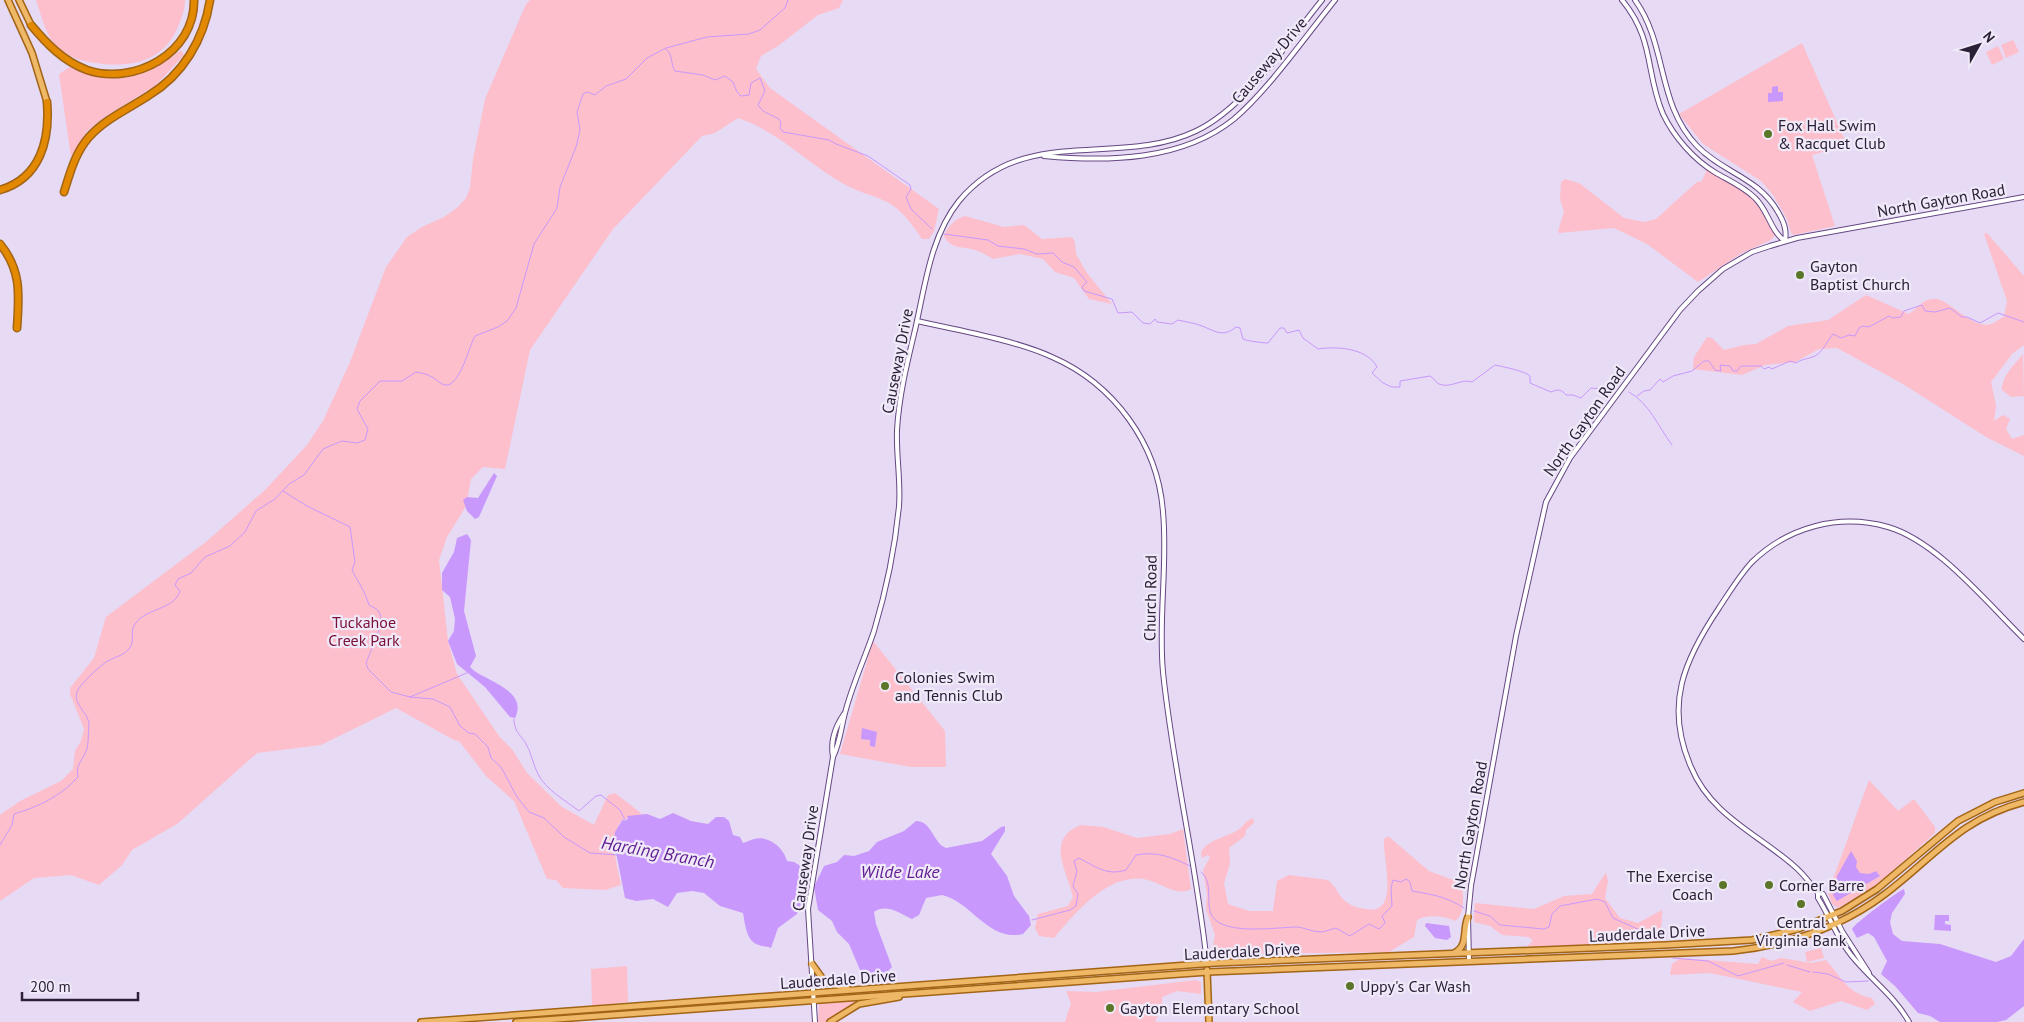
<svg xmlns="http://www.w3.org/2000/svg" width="2024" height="1022" viewBox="0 0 2024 1022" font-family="'PT Sans',sans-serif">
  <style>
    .green { fill: #fdbfcb }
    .water { fill: #c998fc }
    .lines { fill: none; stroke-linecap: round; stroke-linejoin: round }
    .stream { stroke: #c998fc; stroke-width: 1 }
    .minor-casing { stroke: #654882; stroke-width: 6 }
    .major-casing { stroke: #a26415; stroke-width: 8 }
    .highway-casing { stroke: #a26415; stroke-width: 9 }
    .minor { stroke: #fff; stroke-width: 4 }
    .major { stroke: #eeb867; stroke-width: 5 }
    .highway { stroke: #e28901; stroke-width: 6 }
    .poi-dot { fill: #5c7629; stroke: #f0eaf8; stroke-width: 2 }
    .labels { text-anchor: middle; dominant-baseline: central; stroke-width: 4.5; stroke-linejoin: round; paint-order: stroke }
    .street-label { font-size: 16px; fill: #2c2039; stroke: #f0eaf8 }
    .poi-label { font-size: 16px; fill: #2c2039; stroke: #f0eaf8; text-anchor: start }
    .park-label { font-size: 16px; fill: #7b1038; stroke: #f0eaf8 }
    .water-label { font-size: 18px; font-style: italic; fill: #5f1c90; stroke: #f0eaf8 }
  </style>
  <rect width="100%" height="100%" fill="#e6daf5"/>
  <g class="green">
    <path d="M36 0H185C185 11 181 19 177 29 162 62 130 68 97 63 84 62 68 57 58 48 45 35 42 17 36 0Z"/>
    <path d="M530 0H843L839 8 818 15 778 46 761 56 756 69 770 88 939 209 934 231 929 239H922C913 226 903 211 889 203 874 195 857 192 842 183 807 163 778 131 738 118L715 133 702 136 613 229 530 350 505 469 483 467 471 479 466 506 447 537 439 560 448 641 457 674 499 736 512 749 527 773 562 807 594 825 608 795 615 793 642 814 622 820C608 838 617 864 621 885L605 890 563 888 556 880 547 879 514 801 486 776 459 741 454 740 396 708 321 745 257 753 177 824 132 850 122 865 99 885 71 875 34 878 0 901V815L20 801 61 781 73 769 75 751 81 741 84 729 70 694V688L94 658 106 617 207 541 266 489 307 445 323 421 350 362 386 267 407 237 422 227 444 217 458 207 466 198 470 188 473 159 485 99 526 4Z"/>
    <path d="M2013 40 2019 52 2006 58 2001 45Z"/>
    <path d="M1802 43 1847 145 1812 155 1835 226 1794 235 1791 233 1787 219 1773 195 1761 181 1703 144 1679 114Z"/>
    <path d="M1998 46 2004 59 1992 65 1986 52Z"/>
    <path d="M181 50 184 55 155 86 106 116 87 131 71 157 59 74 70 67C115 85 144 80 181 50Z"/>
    <path d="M1707 169C1734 184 1770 201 1775 235L1771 240 1742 253 1698 282 1647 244 1614 228 1559 233 1558 231 1564 212 1560 199 1561 182 1565 179 1579 183 1624 218 1644 222 1656 219 1697 182 1702 181Z"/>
    <path d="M965 216 1004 227 1024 225 1042 239 1072 237 1075 242 1076 254 1087 273 1112 304 1089 299 1074 278 1055 272 1043 259 1020 254 993 259C987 256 982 252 975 250 963 246 951 250 944 236 947 227 956 218 965 216Z"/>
    <path d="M1987 233 2024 276V345L2012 354 1991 382 1996 405 1994 421 2003 415 2010 419 2006 429 2012 439 2024 435V456L1986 437 1903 384 1837 348 1819 349 1795 362 1765 365 1742 375 1693 369 1694 357 1707 337 1712 338 1724 350 1744 345 1756 344 1788 326 1828 320 1866 295 1909 314C1916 309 1923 300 1931 299 1949 296 1970 330 1991 324 1995 323 2000 319 2004 316L2007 301 1984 234Z"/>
    <path d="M2023 354 2024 396 2011 397 2002 390C2001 377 2015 364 2023 354Z"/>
    <path d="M873 641 945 731 946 767H911L840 754Z"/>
    <path d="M1869 780 1898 811 1914 799 1935 827V833L1877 885 1838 908 1832 904 1828 893Z"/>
    <path d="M1253 818 1254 823 1246 830 1245 836 1229 848 1230 864 1224 883 1228 904 1249 911H1273L1277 881 1289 875 1328 880C1336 886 1339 898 1348 903 1353 907 1360 908 1366 909 1401 917 1382 856 1384 839L1388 836 1429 871 1461 883C1464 893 1465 915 1455 921 1445 916 1427 914 1417 920L1414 937 1389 952 1219 954 1213 945 1215 935 1206 909 1207 895 1203 870 1210 857 1208 855 1202 858 1201 852C1207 840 1227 837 1238 830 1244 826 1246 820 1253 818Z"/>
    <path d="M1081 825 1103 827 1137 838 1170 834 1183 829 1191 889C1177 897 1161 883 1148 880 1110 870 1075 913 1054 938L1039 936 1035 928 1038 914 1068 906 1073 897C1068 872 1044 839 1081 825Z"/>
    <path d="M1606 872 1608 881 1605 898 1620 918 1638 923 1662 910C1663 922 1659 931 1660 942L1650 943C1639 932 1625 941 1613 944 1586 950 1554 946 1526 947L1533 941 1529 937 1502 935 1490 926 1474 922 1475 903 1534 909 1564 896 1592 894Z"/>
    <path d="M1821 948 1824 958 1807 962 1805 952Z"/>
    <path d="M1762 957 1771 961 1781 958 1811 963 1826 960C1842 977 1846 993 1872 998L1875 1004 1867 1010 1841 1001 1810 1011 1793 1002 1802 992 1710 973 1670 975 1672 964 1681 958 1758 964Z"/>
    <path d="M627 966 628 1002 592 1006 591 969Z"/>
    <path d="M1196 980 1201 982V994L1177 991 1162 997V1006L1155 1022H1065L1071 1003 1066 991 1096 992Z"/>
    <path d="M971 983 937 988 855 994Z"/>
    <path d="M864 999 827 1022H818L819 1004 821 1002Z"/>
  </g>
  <g class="water">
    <path d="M1778 86V92H1783V101L1768 102V93H1772V87Z"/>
    <path d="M494 473 497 476 479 517 475 519 467 511 463 500 467 497 478 498Z"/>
    <path d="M467 534 471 540 464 611 476 656 470 667C483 681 529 689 515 718L510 717 485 687 457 664 448 641 454 631 455 619 450 597 442 590V573L454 552 457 538Z"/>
    <path d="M862 728 877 732 875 747 870 746V740L861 739Z"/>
    <path d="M673 813 691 821 708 824 716 817H724L729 821 733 835 740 837 743 843C747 842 750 840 754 839 769 835 784 848 787 861L794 862 804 868 806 877 805 893 797 914 778 928 771 948C767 946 763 947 759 945 746 942 745 923 743 913L720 906 704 893 692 891 677 893 668 907 653 899 636 901 625 898 614 842 615 832 623 819 624 821 628 819 627 816 647 814 660 819Z"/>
    <path d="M916 821C932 821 933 843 946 848L982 841 1001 827 1005 826V831L991 854 1007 876 1014 896 1029 916 1031 925 1023 934C988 942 972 902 942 895L926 898 919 915 912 919C900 914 887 903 874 912L876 924 892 967 882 977 868 979 860 970 849 944 837 932 832 921 818 910 814 887 824 866 837 862 844 855 854 856 869 851 877 842 904 831Z"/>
    <path d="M1851 851 1857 861 1856 867 1860 873 1869 874 1876 871 1880 876 1837 901 1833 895 1837 876Z"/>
    <path d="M1904 889 1905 894 1892 913 1890 922 1893 934 1902 941 1940 944 1996 962 2011 956 2024 939V1006L2006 1020 1997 1022H1940L1930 1016 1918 1013 1895 986 1881 974 1887 961 1874 937 1868 933 1857 938 1852 929C1854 924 1898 891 1904 889Z"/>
    <path d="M1935 915H1949V921H1945V924L1951 925V931L1934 930Z"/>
    <path d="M1426 923 1449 926 1451 937 1447 940 1435 938 1425 926Z"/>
  </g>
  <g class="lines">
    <g class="stream">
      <path d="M666 49C674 56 670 64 675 71L703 75 715 80 725 76 733 82 737 92 741 96 749 95 751 83 760 78 765 91 758 105 763 111 779 119 781 123 780 128 783 132 829 140 836 144 868 156 910 185 911 189 906 197 911 209 932 229"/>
      <path d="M944 234 988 240 998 246 1024 249 1037 254 1053 253 1062 262 1074 267 1087 282 1082 287 1084 291 1112 299 1118 313 1132 312 1143 323 1150 324 1155 319 1157 322 1172 324 1178 320C1186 322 1195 323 1202 326 1215 331 1223 338 1236 327L1240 328 1243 339C1247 341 1263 343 1268 343L1280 328H1284L1287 333 1299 330 1303 338 1318 349C1337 346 1367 348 1377 367L1372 373 1383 383 1392 387H1400V381L1430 376C1434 378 1435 382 1439 384 1451 389 1461 378 1472 382L1495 365C1504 367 1525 371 1530 376V383L1551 392C1558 389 1561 389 1566 395H1573L1581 398 1591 388 1615 390"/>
      <path d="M1629 392C1649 403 1658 426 1672 445"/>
      <path d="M1637 396 1644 391 1650 390 1660 379 1663 382 1673 376 1692 371 1704 361H1709L1715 370 1721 371 1720 365 1730 366 1733 371H1737L1741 366H1761L1764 369 1769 367 1772 369 1790 361 1796 363C1803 358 1812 359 1818 354 1824 349 1828 340 1833 334L1841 338 1849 335 1855 336 1859 328 1863 326 1869 327 1889 316 1893 318 1901 317 1904 311 1922 305 1925 311 1935 312 1950 308 1962 317H1967L1980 323 1998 313 2024 322"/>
      <path d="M283 491 307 506 350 527 355 562 352 570C359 584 364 589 369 605 372 607 377 608 379 612 386 623 370 651 366 663L368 669 391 692 410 697 433 699 450 707 460 726 469 733 475 734 488 747 491 758 501 767 517 797 529 812 544 818 564 837 590 853 617 855"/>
      <path d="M410 697 469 672"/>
      <path d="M514 719C514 730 519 734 525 742 531 751 533 765 538 774 545 789 566 801 579 811L596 796 601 795 620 810 625 820"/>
      <path d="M0 845 12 825 14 814C38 807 61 796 78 777 74 763 88 756 88 742 88 736 89 729 89 723 87 712 73 704 77 692 79 685 100 666 106 662 114 657 123 656 129 649 136 641 129 632 135 624 147 607 173 611 180 591L175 585 178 579 191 573 205 557 230 546 245 532 256 511 275 499 289 484 304 475 323 449 342 441 357 443 365 440 368 429 357 409 360 401 380 381H402L416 372C421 373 427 374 432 377 436 379 440 384 445 385 460 387 469 346 475 336L498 327 507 321 516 308 534 244 557 208 560 187 576 147 580 130 577 112 583 94 587 92 595 95 606 86 626 79 647 58 666 48 707 37 749 34 760 30 785 8 788 0"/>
      <path d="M1201 872C1214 882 1205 904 1212 916 1224 936 1278 927 1298 927 1305 928 1313 932 1321 932 1325 932 1331 929 1336 928L1350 936 1369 924 1379 929 1385 923 1382 916 1392 906 1391 888 1393 880 1401 882 1406 879 1410 882 1412 891C1434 895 1445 896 1464 908"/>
      <path d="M1474 911 1490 916 1500 925 1544 929 1549 927 1552 914 1560 906 1597 899 1605 902 1613 918 1642 931 1654 940"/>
      <path d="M1032 920 1070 910 1076 906 1078 894 1073 886 1077 871 1074 861 1079 858C1096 867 1107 876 1126 870L1136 855C1156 851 1172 857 1190 866"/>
      <path d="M1673 958 1708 961 1738 976 1784 963"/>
      <path d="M1787 965 1810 972"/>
      <path d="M1813 972 1828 974 1846 982 1868 981"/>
    </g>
    <defs>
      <g id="minor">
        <path d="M1622 0C1655 40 1645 72 1663 114 1674 137 1694 160 1716 173 1730 181 1744 187 1755 198 1768 210 1771 232 1785 241 1787 230 1784 222 1778 212 1758 177 1723 173 1697 146 1656 103 1668 46 1635 0"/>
        <path d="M1044 156C1107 162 1182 161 1234 119 1269 89 1305 37 1335 0"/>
        <path d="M917 321C957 330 1015 340 1052 357 1114 384 1158 444 1163 512 1168 565 1158 618 1163 672 1173 770 1197 866 1207 964"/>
        <path d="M833 757C830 741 835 727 844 714"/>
        <path d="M1818 893V898C1830 917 1837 938 1851 955 1870 979 1894 995 1909 1022"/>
        <path d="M1469 961 1468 917 1471 886 1516 636 1546 502 1570 458 1680 310 1698 291 1723 269 1752 252 1770 246 1797 238 2024 197"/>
        <path d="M1869 973 1842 931 1823 894 1818 893C1810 883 1803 873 1793 865 1756 833 1711 815 1691 767 1664 705 1684 660 1719 608 1729 593 1739 576 1752 562 1788 527 1839 513 1888 527 1937 541 1987 603 2024 639"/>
        <path d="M815 1022 808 909 833 757C840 743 841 728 845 713 852 685 865 658 874 631 886 591 895 548 899 506 901 481 896 456 897 430 899 396 907 363 915 330 925 287 930 237 959 201 1024 123 1119 168 1196 131 1246 107 1287 43 1322 0"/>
      </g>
      <g id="major">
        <path d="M8 0 32 53 47 102"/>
        <path d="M19 0 31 25"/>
        <path d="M1454 953C1469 946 1462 930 1468 917"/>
        <path d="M812 964 825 982 847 988"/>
        <path d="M1207 970 1209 1022"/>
        <path d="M421 1022 1215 963 1665 945 1752 940 1798 929 1842 911 1877 889 1958 821 1995 802 2024 793"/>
        <path d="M516 1022 1208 972 1733 951C1788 945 1840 928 1885 894 1935 856 1960 819 2024 802"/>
        <path d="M830 1022 859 1004 899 997"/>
      </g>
      <g id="highway">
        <path d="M31 25C47 44 63 61 87 70 134 86 195 53 194 0"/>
        <path d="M0 190C41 178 50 139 47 102"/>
        <path d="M64 192C70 173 75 153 89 137 105 119 128 109 148 96 183 75 204 39 210 0"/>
        <path d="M0 244C22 271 19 296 17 328"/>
      </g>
    </defs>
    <use href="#minor" class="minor-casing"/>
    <use href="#major" class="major-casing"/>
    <use href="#highway" class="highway-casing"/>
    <use href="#minor" class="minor"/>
    <use href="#major" class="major"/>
    <use href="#highway" class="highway"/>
  </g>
  <g class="poi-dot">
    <circle cx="1768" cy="134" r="5"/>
    <circle cx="1800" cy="275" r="5"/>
    <circle cx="885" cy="686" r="5"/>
    <circle cx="1723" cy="885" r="5"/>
    <circle cx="1769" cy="885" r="5"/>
    <circle cx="1801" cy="904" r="5"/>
    <circle cx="1350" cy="986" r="5"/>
    <circle cx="1110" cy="1008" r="5"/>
  </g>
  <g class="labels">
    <g class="street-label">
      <text transform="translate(1269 60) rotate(-50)">Causeway Drive</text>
      <text transform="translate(1941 200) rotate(-10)">North Gayton Road</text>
      <text transform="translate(897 361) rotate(-79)">Causeway Drive</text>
      <text transform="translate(1584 421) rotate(-55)">North Gayton Road</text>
      <text transform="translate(1150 598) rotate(-89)">Church Road</text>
      <text transform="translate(1470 825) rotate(-80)">North Gayton Road</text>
      <text transform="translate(805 858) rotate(-82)">Causeway Drive</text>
      <text transform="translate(1647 933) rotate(-3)">Lauderdale Drive</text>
      <text transform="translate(1242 951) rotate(-3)">Lauderdale Drive</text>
      <text transform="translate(838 979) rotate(-4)">Lauderdale Drive</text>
    </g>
    <g class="poi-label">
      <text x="1778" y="125">Fox Hall Swim<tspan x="1778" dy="18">&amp; Racquet Club</tspan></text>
      <text x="1810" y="266">Gayton<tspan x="1810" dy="18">Baptist Church</tspan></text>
      <text x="895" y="677">Colonies Swim<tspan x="895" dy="18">and Tennis Club</tspan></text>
      <text x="1713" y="876" text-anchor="end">The Exercise<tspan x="1713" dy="18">Coach</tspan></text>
      <text x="1779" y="885">Corner Barre</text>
      <text x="1801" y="922" text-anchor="middle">Central<tspan x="1801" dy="18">Virginia Bank</tspan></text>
      <text x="1360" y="986">Uppy's Car Wash</text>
      <text x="1120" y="1008">Gayton Elementary School</text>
    </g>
    <g class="park-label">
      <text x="364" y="622">Tuckahoe<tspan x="364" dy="18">Creek Park</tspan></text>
    </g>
    <g class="water-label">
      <text transform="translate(658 852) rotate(10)">Harding Branch</text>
      <text x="900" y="871">Wilde Lake</text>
    </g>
  </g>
  <g transform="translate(1979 45) rotate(51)" stroke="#f0eaf8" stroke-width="4" paint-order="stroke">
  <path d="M0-4L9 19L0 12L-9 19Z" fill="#2c2039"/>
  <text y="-8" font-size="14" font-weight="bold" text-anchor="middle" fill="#2c2039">N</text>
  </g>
  <path d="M22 992v8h116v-8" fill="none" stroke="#2c2039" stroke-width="2.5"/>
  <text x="30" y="992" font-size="15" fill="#2c2039" stroke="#f0eaf8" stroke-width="4" paint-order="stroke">200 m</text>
</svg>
